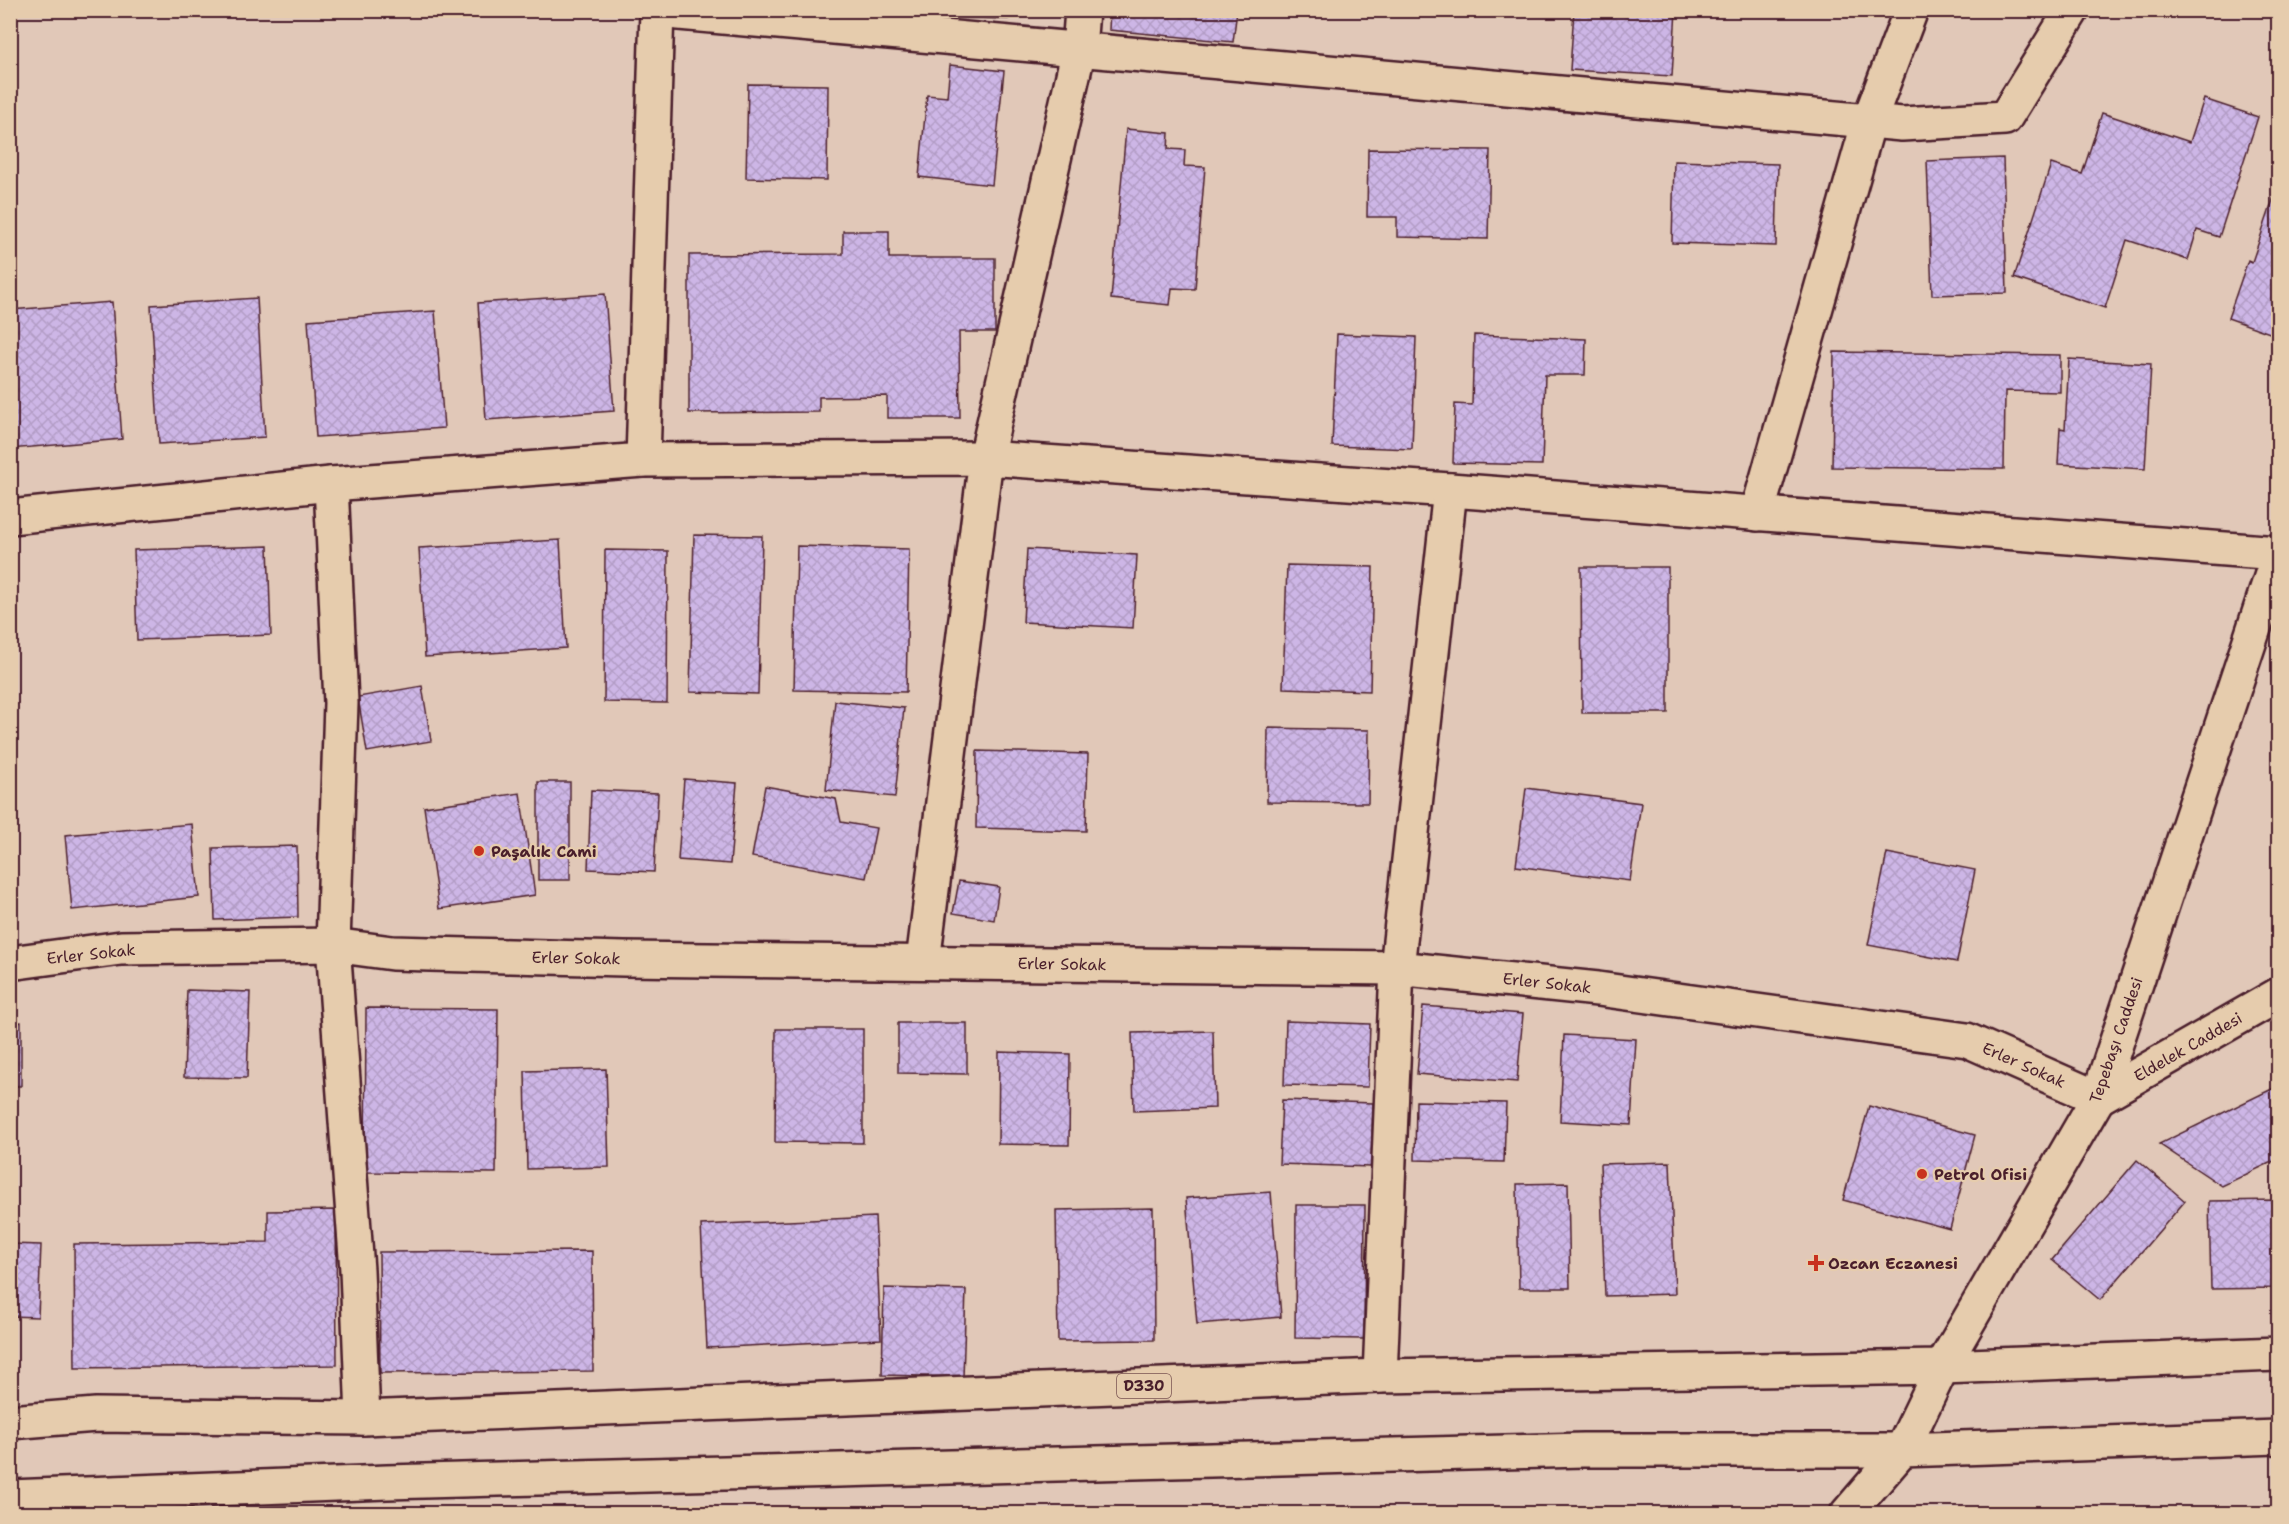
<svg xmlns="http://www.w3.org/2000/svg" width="2289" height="1524" viewBox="0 0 2289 1524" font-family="'Shantell Sans',sans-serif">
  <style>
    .building { fill: url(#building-cross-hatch); stroke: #4a1f2b; stroke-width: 1.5 }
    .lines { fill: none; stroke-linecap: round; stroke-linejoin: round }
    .street-casing { stroke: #4a1f2b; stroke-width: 38 }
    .secondary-casing { stroke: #4a1f2b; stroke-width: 38 }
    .primary-casing { stroke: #4a1f2b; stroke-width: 38 }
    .street { stroke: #e6ccad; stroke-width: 33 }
    .secondary { stroke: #e6ccad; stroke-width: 33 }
    .primary { stroke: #e6ccad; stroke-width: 33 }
    .poi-dot { fill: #c8321e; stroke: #e6ccad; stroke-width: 2 }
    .labels { text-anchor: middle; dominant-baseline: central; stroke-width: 4.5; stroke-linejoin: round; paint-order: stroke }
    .shield { fill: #e6ccad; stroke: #795352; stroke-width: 1.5 }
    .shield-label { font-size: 15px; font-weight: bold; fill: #4a1f2b }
    .poi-label { font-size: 16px; font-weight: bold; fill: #4a1f2b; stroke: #e6ccad; text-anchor: start }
    .street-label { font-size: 16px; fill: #4a1f2b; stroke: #e6ccad }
  </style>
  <defs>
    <pattern id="building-cross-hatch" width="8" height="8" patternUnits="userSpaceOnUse" patternTransform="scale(1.5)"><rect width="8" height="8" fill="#cdb6e6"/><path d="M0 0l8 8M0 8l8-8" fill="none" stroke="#b29cc5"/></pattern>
  </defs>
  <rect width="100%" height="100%" fill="#e1c8b8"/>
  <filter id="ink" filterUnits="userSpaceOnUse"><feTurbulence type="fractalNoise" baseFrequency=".0167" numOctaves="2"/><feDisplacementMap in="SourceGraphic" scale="12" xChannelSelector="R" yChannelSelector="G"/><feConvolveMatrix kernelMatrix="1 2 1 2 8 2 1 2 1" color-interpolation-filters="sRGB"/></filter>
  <g filter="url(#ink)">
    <g class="building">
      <path d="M940 10H1008V19L939 17Z"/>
      <path d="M1110 10H1237L1233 42 1109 30Z"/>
      <path d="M1574 10H1676L1672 76 1570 70Z"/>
      <path d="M950 65 1004 71 992 185 919 177 927 95 947 97Z"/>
      <path d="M748 84 828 85 827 180 746 178Z"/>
      <path d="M2204 99 2258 117 2219 237 2197 230 2188 260 2127 240 2105 308 2014 278 2051 164 2082 174 2102 113 2190 142Z"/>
      <path d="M1126 129 1169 133 1168 149 1185 150 1184 166 1205 167 1195 289 1172 288 1170 305 1111 299Z"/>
      <path d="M1368 149 1490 150 1488 239 1397 237V217H1367Z"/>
      <path d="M2003 158 2007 293 1932 295 1927 161Z"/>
      <path d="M1674 161 1778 164 1776 246 1672 243Z"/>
      <path d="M2277 188H2278V336L2228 318 2248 260 2252 262Z"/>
      <path d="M843 231H889V258H995V332H959L960 418H887V396L819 397V412L689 413V255L843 254Z"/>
      <path d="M605 294 614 411 486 420 478 303Z"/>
      <path d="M257 298 265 437 159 444 151 305Z"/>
      <path d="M112 302 122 439 10 449V310Z"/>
      <path d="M435 311 444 428 316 437 308 320Z"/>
      <path d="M1337 334 1416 337 1412 449 1332 446Z"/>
      <path d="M1474 335 1586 339 1585 375H1545L1542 465 1453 463 1455 404 1472 405Z"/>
      <path d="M1834 352 2060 355V392L2005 391 2004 469 1832 467Z"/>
      <path d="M2069 359 2151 364 2145 469 2058 464 2060 428 2065 429Z"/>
      <path d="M694 535 762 536 758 694 690 692Z"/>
      <path d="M560 540 566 648 425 657 419 548Z"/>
      <path d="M268 546 271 635 137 640 134 550Z"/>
      <path d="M797 546 909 549 906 692 794 690Z"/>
      <path d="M1027 549 1137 555 1133 628 1023 622Z"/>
      <path d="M605 550 668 551 667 703 604 702Z"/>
      <path d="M1287 565 1373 567 1370 691 1283 688Z"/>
      <path d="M1581 567H1668V713H1582Z"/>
      <path d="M422 686 431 741 367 752 358 697Z"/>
      <path d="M835 701 904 708 895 797 826 790Z"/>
      <path d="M1268 728 1369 730 1368 803 1267 802Z"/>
      <path d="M977 751 1088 754 1086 831 976 828Z"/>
      <path d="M684 779 737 783 730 864 678 860Z"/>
      <rect x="538" y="782" width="32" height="98"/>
      <path d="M765 786 836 799 841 822 876 828 866 878 752 857Z"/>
      <path d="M1526 788 1641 803 1630 881 1516 866Z"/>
      <path d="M591 790 658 793 654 872 588 869Z"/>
      <path d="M520 793 535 895 439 909 424 807Z"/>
      <path d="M192 824 199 897 72 910 65 835Z"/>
      <path d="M297 846 298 917 215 920 213 848Z"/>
      <path d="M1887 853 1975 870 1957 962 1868 945Z"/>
      <path d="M959 881 999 887 994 920 953 913Z"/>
      <path d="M187 990 250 992 247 1078 184 1077Z"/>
      <path d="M1423 1006 1523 1014 1517 1082 1417 1074Z"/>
      <path d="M366 1008 498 1009 496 1173 365 1172Z"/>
      <path d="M1286 1021 1370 1024 1368 1087 1284 1085Z"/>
      <path d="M21 1022V1086H10V1023Z"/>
      <path d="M898 1023H967V1074L898 1073Z"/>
      <path d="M776 1029H863V1143L775 1142Z"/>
      <path d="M1213 1031 1215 1108 1134 1111 1132 1033Z"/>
      <path d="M1564 1035 1636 1039 1631 1125 1560 1121Z"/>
      <path d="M999 1052 1070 1054 1069 1145 998 1144Z"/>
      <path d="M606 1069 609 1167 527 1169 525 1071Z"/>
      <path d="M2278 1086V1159L2222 1186 2159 1144Z"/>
      <path d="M1282 1100 1373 1103 1371 1167 1279 1164Z"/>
      <path d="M1416 1101 1506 1103 1504 1162 1415 1160Z"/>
      <path d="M1869 1106 1975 1135 1950 1229 1843 1200Z"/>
      <path d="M2137 1160 2185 1201 2100 1300 2052 1260Z"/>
      <path d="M1670 1162 1675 1294 1605 1296 1600 1164Z"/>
      <path d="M1568 1183 1570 1288H1519L1517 1184Z"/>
      <path d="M1271 1192 1281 1317 1197 1324 1186 1198Z"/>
      <path d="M2278 1200V1288L2211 1289 2209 1201Z"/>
      <path d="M1296 1205H1365L1364 1339 1295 1338Z"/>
      <path d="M1153 1208 1154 1340 1058 1341 1056 1210Z"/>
      <path d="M336 1210 337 1365 75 1368 74 1244 268 1242V1211Z"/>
      <path d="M875 1217 881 1339 707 1348 701 1225Z"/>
      <path d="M10 1244 41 1245 38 1317 10 1316Z"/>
      <path d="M592 1251 593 1371 380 1373 379 1252Z"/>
      <path d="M884 1288 966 1290 963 1377 882 1375Z"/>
      <path d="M2278 1508V1514H2164Z"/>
    </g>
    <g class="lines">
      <defs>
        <g id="street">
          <path d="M657 11 1902 124 2005 118 2072 10"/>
          <path d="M643 460 657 10"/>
          <path d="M331 484 341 703 333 945 357 1270 363 1418"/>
          <path d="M1757 514 1869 121 1911 10"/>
          <path d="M10 517 331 484 643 460 986 458 1450 490 2278 553"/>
          <path d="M923 962 986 458 1079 49 1082 10"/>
          <path d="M10 963 121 948 333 945 392 953 624 959 1397 968 1598 989 1967 1040 2098 1098"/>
          <path d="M1380 1376 1397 968 1450 490"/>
        </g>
        <g id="secondary">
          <path d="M2098 1098 2278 995"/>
          <path d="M1847 1514 1902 1450 1942 1367 2098 1098 2278 556"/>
        </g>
        <g id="primary">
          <path d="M10 1422 96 1415 363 1418 1380 1376 1942 1367 2278 1354"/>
          <path d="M10 1497 387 1482 1583 1450H1902L2278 1437"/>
        </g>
      </defs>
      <use href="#street" class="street-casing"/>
      <use href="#secondary" class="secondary-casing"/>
      <use href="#primary" class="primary-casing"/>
      <use href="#street" class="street"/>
      <use href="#secondary" class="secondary"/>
      <use href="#primary" class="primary"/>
    </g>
  </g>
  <g class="poi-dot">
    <circle cx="479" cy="851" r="6"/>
    <circle cx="1922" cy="1174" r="6"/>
    <path d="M1813 1254h6v6h6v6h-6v6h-6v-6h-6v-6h6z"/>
  </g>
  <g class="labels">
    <rect class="shield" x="1117" y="1374" width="54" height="24" rx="4.5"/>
    <g class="shield-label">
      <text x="1144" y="1386">D330</text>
    </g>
    <g class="poi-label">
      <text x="491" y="851">Paşalık Cami</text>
      <text x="1934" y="1174">Petrol Ofisi</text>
      <text x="1828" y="1263">Ozcan Eczanesi</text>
    </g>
    <g class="street-label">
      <text transform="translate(91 954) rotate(-6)">Erler Sokak</text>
      <text transform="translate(576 958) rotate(1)">Erler Sokak</text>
      <text transform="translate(1062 964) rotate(1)">Erler Sokak</text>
      <text transform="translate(1547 983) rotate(6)">Erler Sokak</text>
      <text transform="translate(2116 1040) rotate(-71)">Tepebaşı Caddesi</text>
      <text transform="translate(2188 1047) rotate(-30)">Eldelek Caddesi</text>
      <text transform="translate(2024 1065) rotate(24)">Erler Sokak</text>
    </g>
  </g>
  <rect width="2289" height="1524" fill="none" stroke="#e6ccad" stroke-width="36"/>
  <rect x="18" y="18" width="2253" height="1488" fill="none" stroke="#4a1f2b" stroke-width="2" filter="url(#ink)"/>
</svg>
